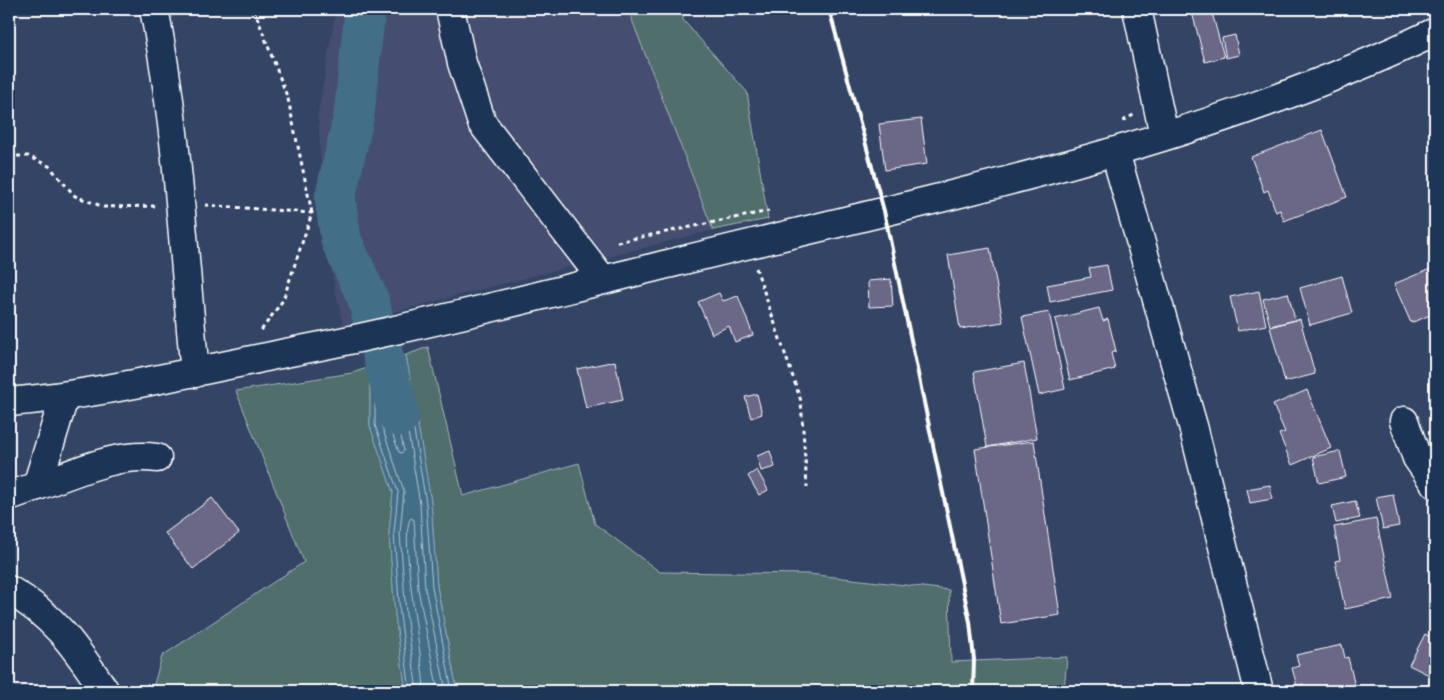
<svg xmlns="http://www.w3.org/2000/svg" width="1444" height="700" viewBox="0 0 1444 700" font-family="Mali,sans-serif">
  <style>
    .built { fill: #444e6f }
    .green { fill: #506e6c; stroke: #a8b6b6 }
    .water { fill: #426e88; stroke: #8ea8b8 }
    .lines { fill: none; stroke-linecap: round; stroke-linejoin: round }
    .shore { stroke: #b3c5cf; stroke-width: 1 }
    .river { stroke: #426e88; stroke-width: 41 }
    .building { fill: #6b6786; stroke: #fff }
    .minor-casing { stroke: #fff; stroke-width: 31 }
    .major-casing { stroke: #fff; stroke-width: 31 }
    .path { stroke: #fff; stroke-width: 3; stroke-dasharray: 4 4; stroke-linecap: butt }
    .minor { stroke: #1d3557; stroke-width: 28 }
    .major { stroke: #1d3557; stroke-width: 28 }
    .rail { stroke: #fff; stroke-width: 4 }
  </style>
  <rect width="100%" height="100%" fill="#344465"/>
  <filter id="ink" filterUnits="userSpaceOnUse"><feTurbulence type="fractalNoise" baseFrequency=".02" numOctaves="2"/><feDisplacementMap in="SourceGraphic" scale="10" xChannelSelector="R" yChannelSelector="G"/><feConvolveMatrix kernelMatrix="1 2 1 2 8 2 1 2 1" color-interpolation-filters="sRGB"/></filter>
  <g filter="url(#ink)">
    <path class="built" d="M336 9H632V20L713 230 343 325 325 242 318 113Z"/>
    <g class="green">
      <path d="M632 9H683V20L747 92 768 219 713 230 632 20Z"/>
      <path d="M428 347 463 496 579 463 595 524 660 572 808 574 949 590 951 662 1067 657 1064 691H457L437 586 431 502 406 355Z"/>
      <path d="M370 367V426L393 492 389 533 395 615 406 691H152L162 656 304 562 236 391 352 373Z"/>
    </g>
    <path class="water" d="M406 355 431 502 437 587 457 691H406L395 615 389 533 393 492 370 426V367Z"/>
    <g class="lines">
      <g class="shore">
        <path d="M391 387 404 451 401 453 399 452 388 422V389Z"/>
        <path d="M410 691 400 615 394 533 398 492 375 425V371L400 362 403 364 426 503 432 587 452 691"/>
        <path d="M417 691 406 614 400 533 404 491 381 424V376L395 370 398 372 420 504 425 588 446 691"/>
        <path d="M424 691C424 664 398 533 411 518L414 520 418 589 438 691"/>
      </g>
      <path class="river" d="M365 9 354 115 335 198 341 240 368 299 399 416"/>
    </g>
    <g class="building">
      <path d="M1206 9H1211L1224 57 1205 62 1192 12Z"/>
      <path d="M1235 35 1239 55 1226 58 1222 38Z"/>
      <path d="M921 119 927 164 885 170 879 124Z"/>
      <path d="M1322 130 1347 197 1284 221 1280 210 1276 212 1268 190 1264 192 1251 157Z"/>
      <path d="M990 248 1003 322 960 329 948 255Z"/>
      <path d="M1107 265 1112 290 1050 302 1047 285 1091 277 1089 268Z"/>
      <path d="M1435 267V313L1411 323 1394 284Z"/>
      <path d="M1342 276 1352 313 1310 325 1300 288Z"/>
      <path d="M891 279 893 306 869 307 868 281Z"/>
      <path d="M1259 291 1266 325 1238 331 1230 297Z"/>
      <path d="M719 293 723 301 738 296 753 335 735 342 729 326 712 334 698 302Z"/>
      <path d="M1288 293 1295 320 1270 326 1263 299Z"/>
      <path d="M1099 308 1103 321 1108 319 1116 351 1111 353 1115 369 1070 380 1055 319Z"/>
      <path d="M1049 312 1065 389 1039 395 1022 317Z"/>
      <path d="M1300 319 1315 374 1285 382 1270 327Z"/>
      <path d="M615 361 623 400 586 408 577 369Z"/>
      <path d="M1024 363 1037 438 987 447 974 372Z"/>
      <path d="M1307 390 1331 448 1292 465 1279 434 1285 432 1273 405Z"/>
      <path d="M757 394 762 414 751 418 745 397Z"/>
      <path d="M1034 441 1060 615 1001 624 975 449Z"/>
      <path d="M770 451 775 467 761 471 757 456Z"/>
      <path d="M1340 451 1346 477 1319 483 1313 457Z"/>
      <path d="M757 470 768 490 759 495 748 476Z"/>
      <path d="M1270 485 1272 499 1250 503 1247 489Z"/>
      <path d="M1393 494 1399 526 1383 529 1376 497Z"/>
      <path d="M212 498 239 533 193 569 165 533Z"/>
      <path d="M1355 501 1360 518 1336 523 1332 506Z"/>
      <path d="M1376 519 1393 599 1345 609 1335 561 1340 560 1334 527Z"/>
      <path d="M1425 634 1435 639V678L1409 665Z"/>
      <path d="M1342 645 1345 658 1348 657 1356 691H1304L1303 684 1297 686 1292 668 1299 666 1296 655Z"/>
    </g>
    <g class="lines">
      <defs>
        <g id="minor">
          <path d="M154 9C178 128 183 251 195 373"/>
          <path d="M450 9 462 63 482 123 603 280"/>
          <path d="M1137 9 1164 135"/>
          <path d="M1115 152 1193 426 1259 691"/>
          <path d="M1404 421 1417 458 1435 484"/>
          <path d="M37 486C75 473 117 452 157 458"/>
          <path d="M9 496 37 486 64 398"/>
          <path d="M9 590C56 617 75 647 105 691"/>
        </g>
        <path id="major" d="M9 402C93 395 174 376 257 359 303 349 349 341 395 330 489 309 583 285 676 262 930 199 1199 146 1435 32"/>
      </defs>
      <use href="#minor" class="minor-casing"/>
      <use href="#major" class="major-casing"/>
      <g class="path">
        <path d="M254 9 288 99 312 213"/>
        <path d="M1123 121 1135 114"/>
        <path d="M9 156H28L49 166 75 196 104 207 156 206"/>
        <path d="M205 205 312 213 283 300 260 332"/>
        <path d="M617 242 769 211"/>
        <path d="M756 268 801 401 807 487"/>
      </g>
      <use href="#minor" class="minor"/>
      <use href="#major" class="major"/>
      <path class="rail" d="M829 9 884 211 970 622 974 660 973 691"/>
    </g>
  </g>
  <rect width="1444" height="700" fill="none" stroke="#1d3557" stroke-width="30"/>
  <rect x="15" y="15" width="1414" height="670" fill="none" stroke="#fff" stroke-width="2" filter="url(#ink)"/>
</svg>
